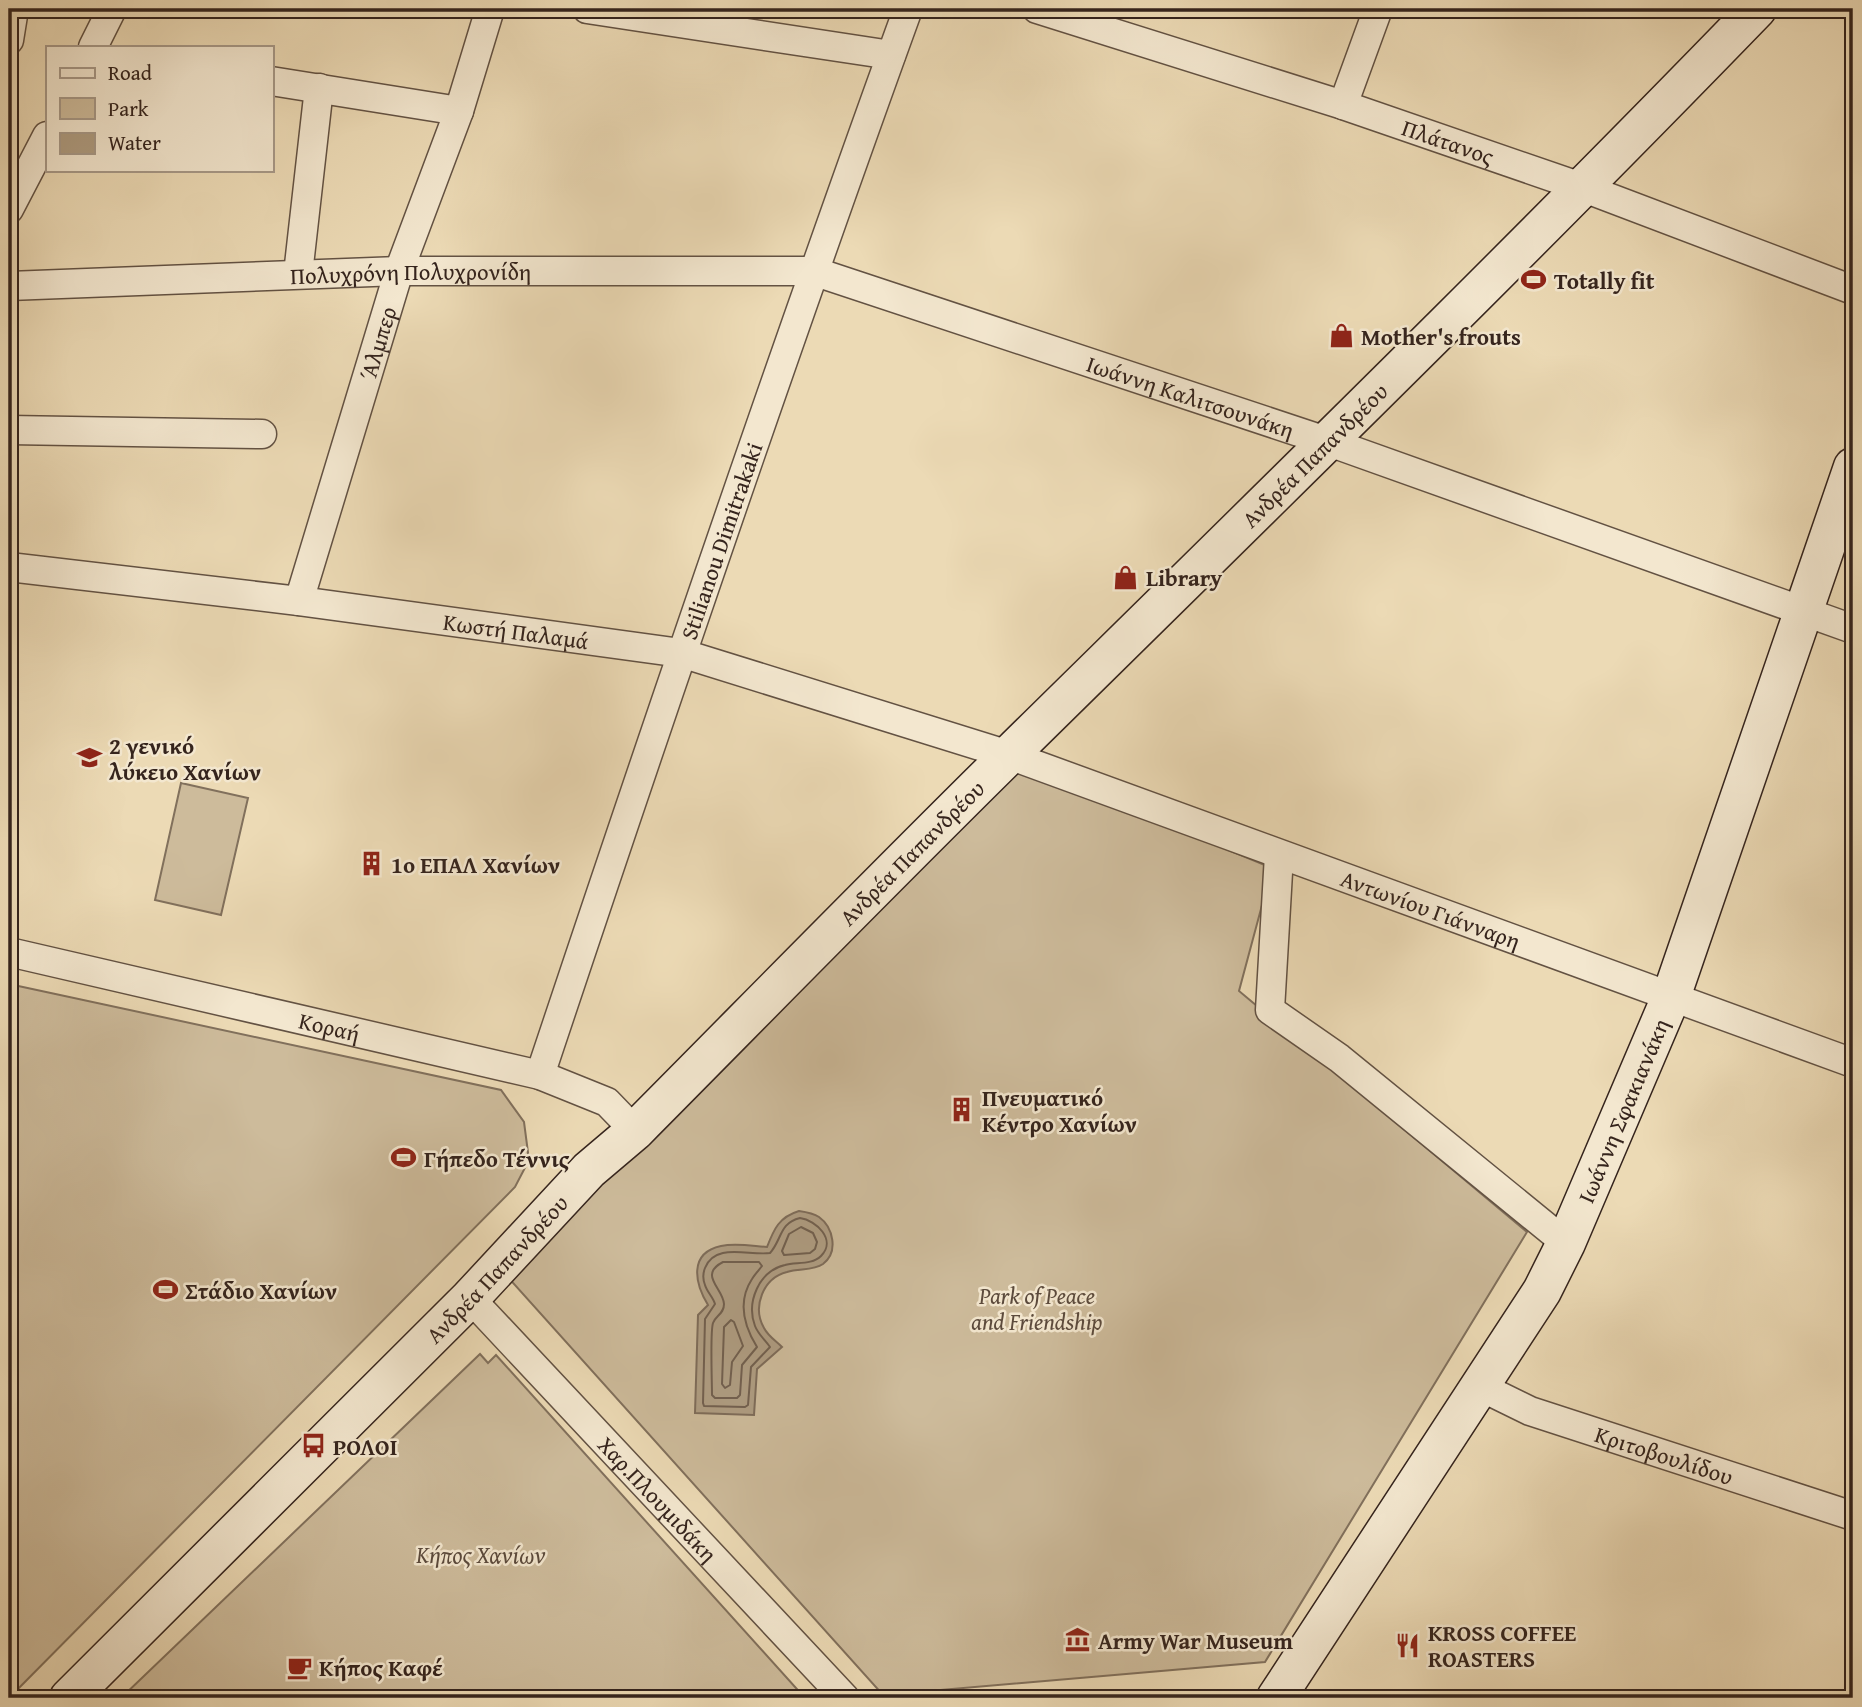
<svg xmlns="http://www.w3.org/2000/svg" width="1862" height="1707" viewBox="0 0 1862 1707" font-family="'Gentium Book Plus',serif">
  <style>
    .green { fill: #cdbb9b; stroke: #81705c; stroke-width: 2 }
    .water { fill: #ae9c81; stroke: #7e6c59; stroke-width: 2 }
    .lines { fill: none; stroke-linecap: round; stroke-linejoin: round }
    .shore { stroke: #72604f; stroke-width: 2 }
    .minor-casing { stroke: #635243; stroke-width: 31 }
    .secondary-casing { stroke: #35241d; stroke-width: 41 }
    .minor { stroke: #f3e7cf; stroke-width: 28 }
    .secondary { stroke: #f3e7cf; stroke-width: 38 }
    .labels { text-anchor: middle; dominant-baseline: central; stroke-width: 5; stroke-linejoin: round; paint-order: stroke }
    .street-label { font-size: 23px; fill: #35241d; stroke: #f3e7cf }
    .poi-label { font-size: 23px; font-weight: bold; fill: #35241d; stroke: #f3e7cf; text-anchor: start }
    .park-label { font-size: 23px; font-style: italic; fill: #5b4a3c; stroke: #f3e7cf }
  </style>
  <rect width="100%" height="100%" fill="#ecdab5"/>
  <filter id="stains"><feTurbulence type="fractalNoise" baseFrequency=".00286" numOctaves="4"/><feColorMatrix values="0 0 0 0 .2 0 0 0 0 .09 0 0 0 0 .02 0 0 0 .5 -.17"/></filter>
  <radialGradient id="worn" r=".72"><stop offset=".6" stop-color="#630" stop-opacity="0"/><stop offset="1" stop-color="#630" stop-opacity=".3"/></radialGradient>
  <g class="green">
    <path d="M1018 763 1272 868 1239 991 1527 1232 1265 1662 883 1695 506 1275Z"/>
    <path d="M181 783 248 798 221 915 155 900Z"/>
    <path d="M9 984 501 1090 524 1122 529 1160 515 1187 9 1698Z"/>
    <path d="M480 1354 488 1363 496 1355 805 1698H121Z"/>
  </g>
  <path class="water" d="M799 1211C806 1212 813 1213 819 1217 833 1227 839 1252 823 1264 813 1271 799 1268 787 1272 763 1278 752 1307 764 1328 768 1336 776 1341 782 1347L757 1369 754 1415 695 1413 698 1315 708 1305C695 1284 688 1253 721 1246 736 1243 752 1246 767 1247 774 1229 779 1217 799 1211Z"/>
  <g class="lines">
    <g class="shore">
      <path d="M800 1218C816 1220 837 1240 821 1256 812 1265 796 1262 785 1265 759 1271 746 1302 755 1326 758 1334 765 1340 770 1347L751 1367 748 1405 745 1407 704 1406 703 1403 705 1319 715 1304C713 1297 707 1292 705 1285 703 1280 703 1273 705 1268 715 1242 749 1256 770 1253 782 1240 779 1223 800 1218Z"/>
      <path d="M801 1227 813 1233 817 1242 815 1249 810 1253 784 1255 782 1251 789 1234Z"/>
      <path d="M723 1262H759L762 1266C759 1270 755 1274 752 1279 737 1302 744 1326 757 1347L742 1365 740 1395 737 1398H715L712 1395C712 1381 710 1332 713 1323 716 1315 724 1314 724 1304 723 1288 698 1275 723 1262Z"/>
      <path d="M731 1320 734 1322 743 1346 732 1362 730 1385 725 1388 722 1384 724 1327Z"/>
    </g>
    <defs>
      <g id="minor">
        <path d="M587 9 891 55"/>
        <path id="s1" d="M1037 9 1343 105 1584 188 1853 290"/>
        <path d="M9 40 14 9"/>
        <path d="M93 47 112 9"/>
        <path d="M271 81 459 111"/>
        <path d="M1343 105 1378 9"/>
        <path d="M9 209 47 136"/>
        <path d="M298 274 319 88"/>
        <path id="s2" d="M9 286 399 271H813L1329 442 1853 629"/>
        <path d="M9 430 262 434"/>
        <path id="s3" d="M9 567 299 601 681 653 1009 755 1853 1063"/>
        <path id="s4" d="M299 601 399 271 459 111 490 9"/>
        <path d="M1279 855 1270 1010 1339 1058 1566 1243"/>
        <path id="s5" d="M9 952 540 1075 607 1102 635 1131"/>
        <path id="s6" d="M540 1075C659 718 780 362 908 9"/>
        <path id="s7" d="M470 1298 845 1698"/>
        <path id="s8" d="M1479 1386 1530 1411 1853 1516"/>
      </g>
      <g id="secondary">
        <path id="s9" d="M69 1698 470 1298 589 1170 635 1131C760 1005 885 877 1012 752 1262 506 1513 261 1757 9"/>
        <path id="s10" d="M1276 1698 1542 1291 1566 1243 1671 997 1853 467"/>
      </g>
    </defs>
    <use href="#minor" class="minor-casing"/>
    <use href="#secondary" class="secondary-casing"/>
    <use href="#minor" class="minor"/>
    <use href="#secondary" class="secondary"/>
  </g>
  <defs>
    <symbol id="stadium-bare" viewBox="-9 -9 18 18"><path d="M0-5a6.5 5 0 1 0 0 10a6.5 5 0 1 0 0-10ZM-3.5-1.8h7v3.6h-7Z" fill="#8f2418" stroke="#f3e7cf" stroke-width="2.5" paint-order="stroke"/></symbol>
    <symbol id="shop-bare" viewBox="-9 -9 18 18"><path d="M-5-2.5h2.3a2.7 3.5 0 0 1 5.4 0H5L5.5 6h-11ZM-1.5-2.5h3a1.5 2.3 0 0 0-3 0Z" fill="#8f2418" stroke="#f3e7cf" stroke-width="2.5" paint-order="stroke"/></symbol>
    <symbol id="school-bare" viewBox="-9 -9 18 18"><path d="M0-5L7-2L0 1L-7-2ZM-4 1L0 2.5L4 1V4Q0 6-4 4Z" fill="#8f2418" stroke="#f3e7cf" stroke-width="2.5" paint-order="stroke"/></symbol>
    <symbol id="building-bare" viewBox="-9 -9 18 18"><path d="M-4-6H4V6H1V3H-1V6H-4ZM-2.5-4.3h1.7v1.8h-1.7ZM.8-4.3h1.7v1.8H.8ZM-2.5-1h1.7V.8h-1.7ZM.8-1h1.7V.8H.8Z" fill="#8f2418" stroke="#f3e7cf" stroke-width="2.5" paint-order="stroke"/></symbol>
    <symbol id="bus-bare" viewBox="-9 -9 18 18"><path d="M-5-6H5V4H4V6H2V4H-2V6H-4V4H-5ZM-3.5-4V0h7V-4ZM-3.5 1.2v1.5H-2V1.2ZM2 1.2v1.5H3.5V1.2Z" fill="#8f2418" stroke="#f3e7cf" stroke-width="2.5" paint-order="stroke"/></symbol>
    <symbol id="museum-bare" viewBox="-9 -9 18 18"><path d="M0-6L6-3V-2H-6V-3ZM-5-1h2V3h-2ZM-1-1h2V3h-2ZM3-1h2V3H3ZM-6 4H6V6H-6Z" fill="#8f2418" stroke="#f3e7cf" stroke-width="2.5" paint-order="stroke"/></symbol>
    <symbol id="restaurant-bare" viewBox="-9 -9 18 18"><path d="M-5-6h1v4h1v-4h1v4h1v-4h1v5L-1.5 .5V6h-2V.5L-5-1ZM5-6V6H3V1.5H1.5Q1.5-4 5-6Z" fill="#8f2418" stroke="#f3e7cf" stroke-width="2.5" paint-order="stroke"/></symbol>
    <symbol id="cafe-bare" viewBox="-9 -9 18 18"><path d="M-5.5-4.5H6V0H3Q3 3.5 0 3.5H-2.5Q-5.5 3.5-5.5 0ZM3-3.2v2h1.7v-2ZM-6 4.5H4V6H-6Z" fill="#8f2418" stroke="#f3e7cf" stroke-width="2.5" paint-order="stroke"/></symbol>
  </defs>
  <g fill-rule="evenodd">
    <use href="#stadium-bare" x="1516" y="262" width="35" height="35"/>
    <use href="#shop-bare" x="1324" y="318" width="35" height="35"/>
    <use href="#shop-bare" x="1108" y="560" width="35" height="35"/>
    <use href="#school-bare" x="72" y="740" width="35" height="35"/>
    <use href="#building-bare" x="354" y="846" width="35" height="35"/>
    <use href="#building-bare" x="944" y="1092" width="35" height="35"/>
    <use href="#stadium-bare" x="386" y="1140" width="35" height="35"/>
    <use href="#stadium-bare" x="148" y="1272" width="35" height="35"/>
    <use href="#bus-bare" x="296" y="1428" width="35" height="35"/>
    <use href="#museum-bare" x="1060" y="1622" width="35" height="35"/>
    <use href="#restaurant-bare" x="1390" y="1628" width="35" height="35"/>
    <use href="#cafe-bare" x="282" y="1650" width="35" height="35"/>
  </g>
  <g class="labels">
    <g class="street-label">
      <text stroke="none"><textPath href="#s1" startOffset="432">Πλάτανος</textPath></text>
      <text stroke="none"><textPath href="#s2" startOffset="402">Πολυχρόνη Πολυχρονίδη</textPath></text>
      <text stroke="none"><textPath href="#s4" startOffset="270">Άλμπερ</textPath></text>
      <text stroke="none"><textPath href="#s2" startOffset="1202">Ιωάννη Καλιτσουνάκη</textPath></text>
      <text stroke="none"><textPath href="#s9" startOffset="1760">Ανδρέα Παπανδρέου</textPath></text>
      <text stroke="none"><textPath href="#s6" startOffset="564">Stilianou Dimitrakaki</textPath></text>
      <text stroke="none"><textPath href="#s3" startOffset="511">Κωστή Παλαμά</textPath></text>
      <text stroke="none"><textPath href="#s9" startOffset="1194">Ανδρέα Παπανδρέου</textPath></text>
      <text stroke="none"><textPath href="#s3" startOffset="1470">Αντωνίου Γιάνναρη</textPath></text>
      <text stroke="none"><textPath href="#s5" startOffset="329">Κοραή</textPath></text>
      <text stroke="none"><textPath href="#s10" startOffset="684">Ιωάννη Σφακιανάκη</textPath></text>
      <text stroke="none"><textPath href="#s9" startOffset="606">Ανδρέα Παπανδρέου</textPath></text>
      <text stroke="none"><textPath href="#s8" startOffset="198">Κριτοβουλίδου</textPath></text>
      <text stroke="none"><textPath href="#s7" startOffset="275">Χαρ.Πλουμιδάκη</textPath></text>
    </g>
    <g class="poi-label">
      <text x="1554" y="280">Totally fit</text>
      <text x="1361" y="336">Mother's frouts</text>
      <text x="1146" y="577">Library</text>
      <text x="109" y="745">2 γενικό<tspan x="109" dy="26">λύκειο Χανίων</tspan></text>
      <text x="391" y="864">1ο ΕΠΑΛ Χανίων</text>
      <text x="982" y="1097">Πνευματικό<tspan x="982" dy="26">Κέντρο Χανίων</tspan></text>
      <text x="424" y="1158">Γήπεδο Τέννις</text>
      <text x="185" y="1290">Στάδιο Χανίων</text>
      <text x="333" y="1446">ΡΟΛΟΙ</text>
      <text x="1428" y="1632">KROSS COFFEE<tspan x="1428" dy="26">ROASTERS</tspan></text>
      <text x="1098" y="1640">Army War Museum</text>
      <text x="319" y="1667">Κήπος Καφέ</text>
    </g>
    <g class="park-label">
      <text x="1037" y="1295">Park of Peace<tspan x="1037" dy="26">and Friendship</tspan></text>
      <text x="481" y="1554">Κήπος Χανίων</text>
    </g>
  </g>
  <rect width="1862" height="1707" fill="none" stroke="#ecdab5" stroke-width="35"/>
  <rect x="10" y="10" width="1841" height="1686" fill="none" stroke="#35241d" stroke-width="3.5"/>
  <rect x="18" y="18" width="1827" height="1672" fill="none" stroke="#35241d" stroke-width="2"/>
  <rect x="46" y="46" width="228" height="126" fill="#f3e7cf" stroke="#a79988" stroke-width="2"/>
  <rect x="60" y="68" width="35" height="10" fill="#f3e7cf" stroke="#a79988" stroke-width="2"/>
  <text x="108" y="80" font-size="21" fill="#35241d">Road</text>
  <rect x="60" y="98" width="35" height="21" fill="#cdbb9b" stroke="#a79988" stroke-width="2"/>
  <text x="108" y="116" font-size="21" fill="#35241d">Park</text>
  <rect x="60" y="133" width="35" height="21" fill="#ae9c81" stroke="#a79988" stroke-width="2"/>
  <text x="108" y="150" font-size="21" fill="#35241d">Water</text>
  <rect width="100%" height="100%" filter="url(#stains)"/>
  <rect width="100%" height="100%" fill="url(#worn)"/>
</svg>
